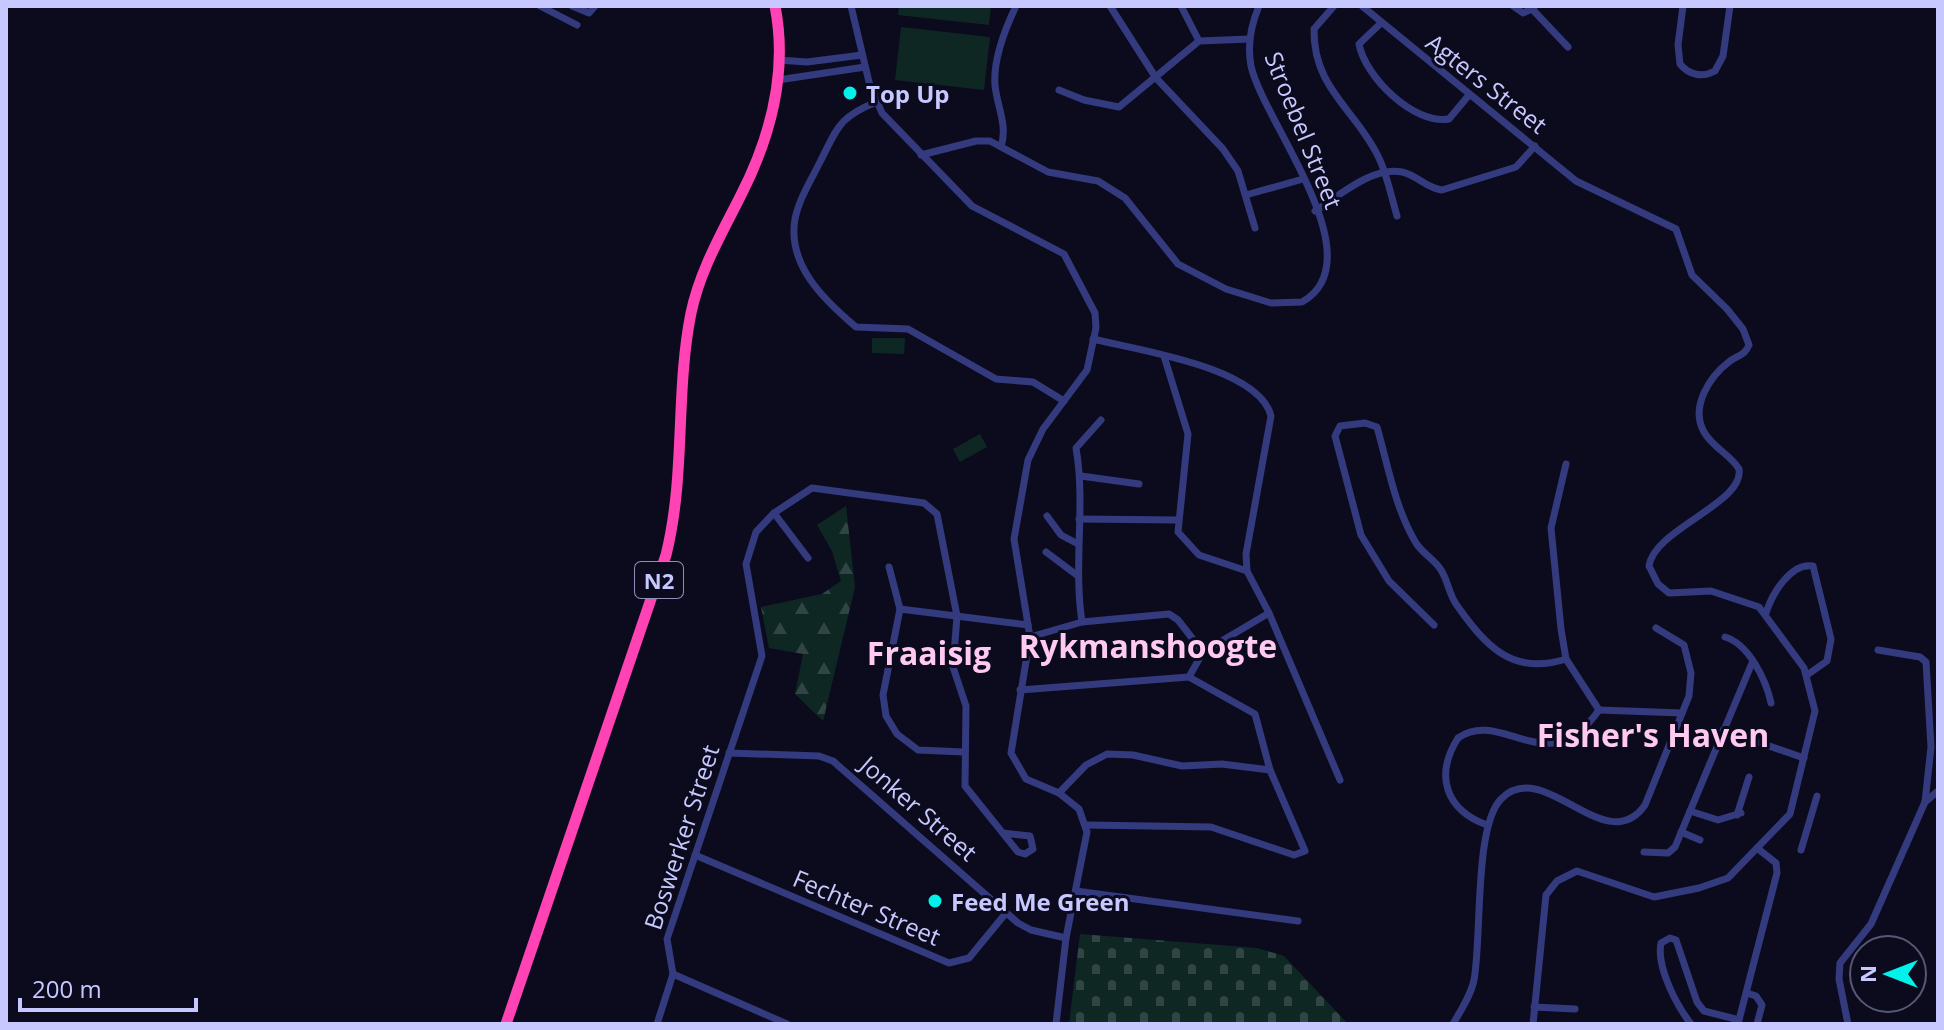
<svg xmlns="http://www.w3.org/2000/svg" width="1944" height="1030" viewBox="0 0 1944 1030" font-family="'Open Sans',sans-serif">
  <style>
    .grass { fill: #0e2723 }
    .forest { fill: url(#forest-firs) }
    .cemetery { fill: url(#cemetery-stones) }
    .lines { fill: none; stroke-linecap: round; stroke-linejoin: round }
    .minor { stroke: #343a7e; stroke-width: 7 }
    .highway { stroke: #ff42b4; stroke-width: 11 }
    .poi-dot { fill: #00f2eb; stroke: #0c0b1d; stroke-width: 3 }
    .labels { text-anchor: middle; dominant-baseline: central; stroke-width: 6; stroke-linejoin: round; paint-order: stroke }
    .shield { fill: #0c0b1d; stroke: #8f8fbb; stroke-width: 2 }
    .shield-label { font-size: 22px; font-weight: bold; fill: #c7c8ff }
    .street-label { font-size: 24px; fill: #c7c8ff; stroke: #0c0b1d }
    .poi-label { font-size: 24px; font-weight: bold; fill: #c7c8ff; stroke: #0c0b1d; text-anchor: start }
    .district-label { font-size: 32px; font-weight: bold; fill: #ffc9f2; stroke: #0c0b1d }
  </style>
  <defs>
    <pattern id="forest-firs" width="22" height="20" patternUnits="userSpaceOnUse" patternTransform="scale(2)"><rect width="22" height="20" fill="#0e2723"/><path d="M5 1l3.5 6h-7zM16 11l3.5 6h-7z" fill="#304544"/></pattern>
    <pattern id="cemetery-stones" width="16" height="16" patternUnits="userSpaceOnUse" patternTransform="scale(2)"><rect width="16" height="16" fill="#0e2723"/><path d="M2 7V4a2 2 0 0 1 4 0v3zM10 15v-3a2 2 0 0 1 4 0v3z" fill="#304544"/></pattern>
  </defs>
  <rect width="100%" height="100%" fill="#0c0b1d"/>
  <g class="grass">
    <path d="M899 6H991L989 25 898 15Z"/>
    <path d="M901 27 990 37 984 90 895 80Z"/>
    <path d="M872 338H905L904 354 872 353Z"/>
    <path d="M980 434 987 447 960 462 953 449Z"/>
  </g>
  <path class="forest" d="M846 506 855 587 823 721 795 694 803 654 769 648 761 607 822 594 841 581 832 551 817 525Z"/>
  <path class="cemetery" d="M1080 934 1257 948 1284 956 1348 1024H1069Z"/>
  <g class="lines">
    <g class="minor">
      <path d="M540 6 577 25"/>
      <path d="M572 6 589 13 595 6"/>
      <path d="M851 6 869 82 882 113 972 206 1064 254 1095 313 1096 328 1087 370 1043 429 1028 460 1014 539 1030 637 1011 753 1026 779 1059 793 1079 809 1087 832 1066 938 1056 1024"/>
      <path d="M1110 6 1156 78 1223 149 1238 171 1255 228"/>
      <path d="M1181 6 1199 41"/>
      <path d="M1334 6 1314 29C1313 88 1355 109 1378 156 1387 174 1391 196 1397 216"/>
      <path d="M1362 6 1576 181 1676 229 1692 275 1727 309 1743 329 1749 345C1745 355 1739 355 1730 361 1709 377 1690 407 1704 432 1713 448 1730 454 1739 469 1745 503 1654 529 1649 566L1658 584 1669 593 1711 591 1759 607 1804 668 1815 711 1790 814 1728 878 1699 888 1654 897 1577 871 1557 881 1546 895 1533 1024"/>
      <path d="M1513 6 1523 13 1534 8"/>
      <path d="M1683 6 1678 45 1680 64C1689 75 1702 78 1715 71L1723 56 1730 6"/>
      <path d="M1533 10 1568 47"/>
      <path d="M1380 24 1359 44C1365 77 1414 125 1449 119L1469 95"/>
      <path d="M778 60 807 62 862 55"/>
      <path d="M778 80 865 67"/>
      <path d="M1059 90 1084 100 1119 107 1199 41 1250 39"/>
      <path d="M876 102C838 118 838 127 820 162 811 180 799 199 795 219 787 265 824 300 856 327L908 329 996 379 1033 382 1064 401"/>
      <path d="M1001 147C1008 125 997 107 995 85 993 59 1005 29 1016 6"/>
      <path d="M921 155 976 141H990L1048 172 1098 181 1125 198 1178 264 1226 289 1271 303 1302 302C1377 260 1263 121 1251 66 1247 45 1251 25 1259 6"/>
      <path d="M1246 195 1303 179"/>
      <path d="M1315 211C1339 196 1372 166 1402 172 1417 175 1426 188 1442 190L1516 167 1535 146"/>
      <path d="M1093 339C1137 350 1259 367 1271 416L1246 554 1247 571"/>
      <path d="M1164 356 1188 434 1178 532 1199 555 1247 571 1269 613 1340 780"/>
      <path d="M1566 464 1551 528 1561 629 1566 659 1599 710"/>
      <path d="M1081 476 1139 484"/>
      <path d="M774 513 808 558"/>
      <path d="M1047 516 1061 535 1078 544"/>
      <path d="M1079 519 1177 520"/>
      <path d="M1046 552 1078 576"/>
      <path d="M889 567 900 609 883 695 886 716 897 734 918 750 964 752"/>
      <path d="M900 609 1028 625"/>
      <path d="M1766 613C1772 594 1791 562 1813 566L1831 639 1827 661 1807 675"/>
      <path d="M1082 622C1073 564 1086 505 1076 448L1101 420"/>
      <path d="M1434 625 1389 581 1361 535 1335 436 1340 426 1365 423 1377 427C1388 466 1395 508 1416 543 1423 554 1435 560 1441 570 1448 581 1449 594 1456 604 1486 647 1513 676 1566 659"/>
      <path d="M1030 637 1082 622 1169 614 1178 620 1203 652"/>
      <path d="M1725 637C1749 644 1766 680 1771 703"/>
      <path d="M1203 652 1269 613"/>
      <path d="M1189 677 1203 652"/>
      <path d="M1020 690 1189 677"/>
      <path d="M1599 710 1682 713"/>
      <path d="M1723 730 1804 758"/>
      <path d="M729 753 819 756 833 761 1018 923 1031 930 1066 938"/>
      <path d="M1059 793 1086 765 1107 754 1133 755 1182 766 1222 764 1270 770"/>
      <path d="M1925 802 1938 791"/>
      <path d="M1690 811 1718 820 1741 813"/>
      <path d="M1737 815 1749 777"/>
      <path d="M1087 825 1211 827 1294 855 1305 851 1270 770 1255 714 1189 677"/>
      <path d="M1487 825C1446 810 1434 776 1458 738 1503 707 1547 784 1599 710"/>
      <path d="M1681 832 1700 840"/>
      <path d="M1801 850 1817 796"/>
      <path d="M1644 852 1668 853 1675 847 1752 663"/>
      <path d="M695 855 949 963 969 958 1006 913"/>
      <path d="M1076 891 1298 921"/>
      <path d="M673 974 787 1024"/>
      <path d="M1747 993 1756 996 1762 1005 1757 1024"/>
      <path d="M1534 1007 1575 1009"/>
      <path d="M657 1024 673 974 667 939 762 656 746 564 756 532 774 513 812 488 924 503 937 514 957 616 953 667 966 706 965 786 1018 852 1025 854 1033 849 1030 836 1003 833"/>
      <path d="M1453 1024C1461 1010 1471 995 1474 980 1482 937 1474 827 1501 799 1544 755 1606 861 1645 805L1689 696 1691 673 1684 645 1656 628"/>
      <path d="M1691 1024C1677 1006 1656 967 1661 943L1670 938 1676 940 1697 1002 1704 1011 1739 1020 1777 873 1776 863 1757 848"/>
      <path d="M1848 1024 1839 979 1840 963 1871 924 1925 802 1931 747 1926 662 1920 657 1878 650"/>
    </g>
    <path class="highway" d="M506 1024 666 555C686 475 675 393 691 313 700 270 722 233 741 195 771 136 788 72 775 6"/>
  </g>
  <g class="poi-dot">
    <circle cx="850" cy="93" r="8"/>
    <circle cx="935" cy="901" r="8"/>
  </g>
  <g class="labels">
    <rect class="shield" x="635" y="562" width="48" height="36" rx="6"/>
    <g class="shield-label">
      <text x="659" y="580">N2</text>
    </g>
    <g class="street-label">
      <text transform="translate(1487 83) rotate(38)">Agters Street</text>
      <text transform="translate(1304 130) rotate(68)">Stroebel Street</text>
      <text transform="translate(919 808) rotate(41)">Jonker Street</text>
      <text transform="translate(681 837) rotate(-72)">Boswerker Street</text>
      <text transform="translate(867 907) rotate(23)">Fechter Street</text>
    </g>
    <g class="poi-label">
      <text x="866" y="93">Top Up</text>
      <text x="951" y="901">Feed Me Green</text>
    </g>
    <g class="district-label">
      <text x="1148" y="645">Rykmanshoogte</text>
      <text x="929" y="652">Fraaisig</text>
      <text x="1653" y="734">Fisher's Haven</text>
    </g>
  </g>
  <rect width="1944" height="1030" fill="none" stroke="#c7c8ff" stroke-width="16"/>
  <g transform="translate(1888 974) rotate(270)"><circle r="38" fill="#0c0b1d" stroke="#575777" stroke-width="2"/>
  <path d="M0-6L14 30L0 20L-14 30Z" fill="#00f2eb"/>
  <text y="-12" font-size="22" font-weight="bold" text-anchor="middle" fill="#c7c8ff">N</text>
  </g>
  <path d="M20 998v12h176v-12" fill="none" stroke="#c7c8ff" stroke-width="4"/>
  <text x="32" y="998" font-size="24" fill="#c7c8ff" stroke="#0c0b1d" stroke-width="6" paint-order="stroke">200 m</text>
</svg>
